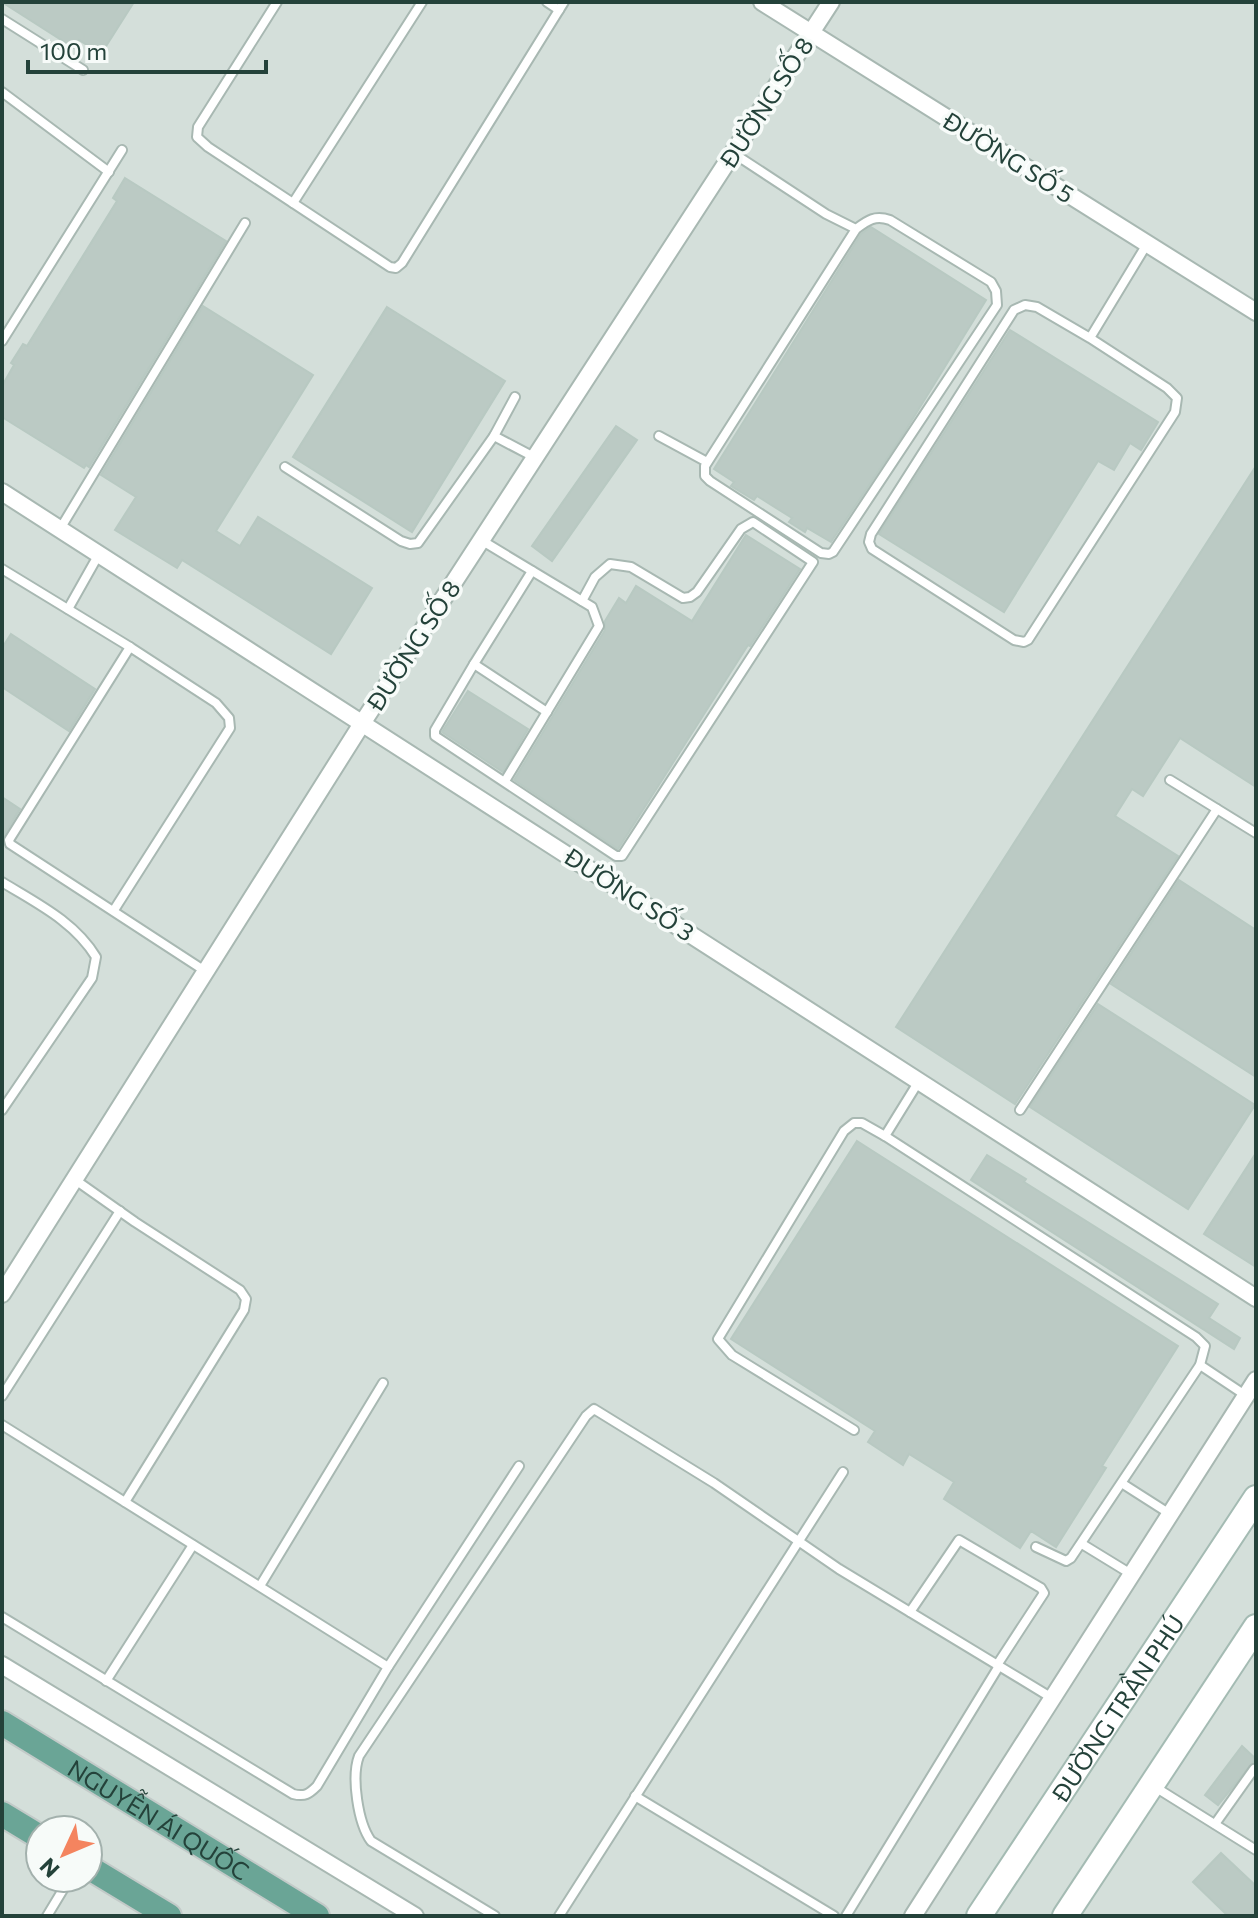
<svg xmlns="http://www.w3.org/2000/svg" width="1258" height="1918" viewBox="0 0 1258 1918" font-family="Commissioner,sans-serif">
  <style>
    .built { fill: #d4dfda; fill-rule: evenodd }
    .building { fill: #bbcac4; stroke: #b8c9c2; stroke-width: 2 }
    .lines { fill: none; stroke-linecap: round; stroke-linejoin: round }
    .service-casing { stroke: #a8b8b2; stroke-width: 12 }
    .minor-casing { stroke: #a8b8b2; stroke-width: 20 }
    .secondary-casing { stroke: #a4bbb3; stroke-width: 28 }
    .primary-casing { stroke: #c2cac8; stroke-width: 28 }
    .service { stroke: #fff; stroke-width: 8 }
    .minor { stroke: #fff; stroke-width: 16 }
    .secondary { stroke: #fff; stroke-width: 24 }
    .primary { stroke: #6aa596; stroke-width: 24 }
    .labels { text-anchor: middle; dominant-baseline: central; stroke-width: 7; stroke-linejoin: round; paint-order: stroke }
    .street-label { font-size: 24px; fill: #24423a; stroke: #f7fbf9 }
  </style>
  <rect width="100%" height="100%" fill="#e6efeb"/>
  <path class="built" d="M2 2H1256V1916H2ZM40 1830H88V1878H40Z"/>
  <g class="building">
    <path d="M2 2H134L101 54 79 40 74 48Z"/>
    <path d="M125 178 226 241 89 467 86 465 84 468 2 417V386L14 365 11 363 23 344 27 346 117 201 113 198Z"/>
    <path d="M871 227 986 300 904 433 831 542 807 528 805 532 789 522 792 518 757 496 754 500 731 486 734 482 714 469 861 234Z"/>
    <path d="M203 306 313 375 216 531 240 546 258 517 372 588 331 654 182 560 177 568 115 530 136 497 101 475Z"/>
    <path d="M387 307 505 381 412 532 293 457Z"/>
    <path d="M1010 330 1158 422 1141 450 1130 443 1114 470 1098 461 1004 612 879 534Z"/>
    <path d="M616 426 637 440 552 561 532 546Z"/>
    <path d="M1256 466V787L1180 738 1143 796 1132 789 1115 816 1178 856 1015 1104 896 1027Z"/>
    <path d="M746 535 800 569 750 646 748 645 618 849 514 780 605 630V621L619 598 626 603 636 586 692 621Z"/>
    <path d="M11 634 95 689 69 731 2 687V648Z"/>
    <path d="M468 691 528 729 503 772 442 732Z"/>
    <path d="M2 797 20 809 3 837 2 847Z"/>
    <path d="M1179 880 1256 930V1077L1111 984Z"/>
    <path d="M1098 1004 1255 1105 1188 1209 1030 1107Z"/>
    <path d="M857 1141 1178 1346 1102 1466 1106 1468 1056 1547 1031 1531 1020 1548 944 1499 954 1482 909 1454 903 1465 868 1442 875 1431 731 1339Z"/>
    <path d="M1256 1153V1267L1204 1234Z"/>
    <path d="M987 1155 1026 1179 1024 1182 1218 1304 1209 1318 1240 1338 1234 1349 971 1180Z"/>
    <path d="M1242 1746 1256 1759 1218 1805 1205 1795Z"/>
    <path d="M1221 1853 1256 1886V1916H1228L1193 1882Z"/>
  </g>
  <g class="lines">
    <defs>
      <g id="service">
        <path d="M277 2 198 127 197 137 208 147 390 267 396 268 402 263 564 2"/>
        <path d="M547 2 559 10"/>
        <path d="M2 19 83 70"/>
        <path d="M2 92 109 172"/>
        <path d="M733 153 826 214 856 229C868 220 875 215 890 220L991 282 996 291 997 305 833 552 829 554 821 553 710 481 705 476V466L856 229"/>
        <path d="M293 203 422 2"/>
        <path d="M1090 338 1037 307 1025 305 1014 310 871 534 869 542 872 549 1014 640 1024 642 1028 640 1175 412 1177 398 1167 388 1090 338 1147 244"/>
        <path d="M2 341 122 150"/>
        <path d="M494 436 534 457"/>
        <path d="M659 436 707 462"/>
        <path d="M285 467 401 541 410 544 418 543 494 436 515 397"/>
        <path d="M60 529 245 223"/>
        <path d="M481 540 592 607 599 626 505 781"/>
        <path d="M2 569 130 647 216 703 229 718 230 728 114 910"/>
        <path d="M532 571 474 664 547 712"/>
        <path d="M68 609 99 554"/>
        <path d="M130 647 9 840 10 844 205 971"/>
        <path d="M474 664 435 730V736L616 856H622L813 562 753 522 741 529 697 592 690 597 683 598 631 567 610 564 595 577 582 601"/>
        <path d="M1170 780 1256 833"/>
        <path d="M2 882C36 903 74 921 96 957L92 978 2 1110"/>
        <path d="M1020 1110 1217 809"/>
        <path d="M885 1136 919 1081"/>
        <path d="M74 1179 135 1222 240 1290 246 1299 244 1310 125 1502"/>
        <path d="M1200 1365 1245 1395"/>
        <path d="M2 1396 120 1211"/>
        <path d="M2 1425 388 1667"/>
        <path d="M854 1430 732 1355 718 1339 844 1131 854 1123H862L885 1136 1196 1337 1205 1346 1200 1365 1071 1558 1066 1561 1036 1547"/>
        <path d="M1123 1484 1170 1514"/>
        <path d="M1082 1544 1131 1574"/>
        <path d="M260 1586 383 1383"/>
        <path d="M910 1612 959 1540 1041 1588 1044 1593 997 1665"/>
        <path d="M2 1617 293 1794C305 1797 309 1794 317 1786L388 1667 519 1466"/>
        <path d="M106 1681 193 1545"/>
        <path d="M1155 1787 1256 1850"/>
        <path d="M635 1796 834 1916"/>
        <path d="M1215 1824 1254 1769"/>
        <path d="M47 1916 70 1878"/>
        <path d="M495 1916 371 1841C358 1823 351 1777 359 1756L586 1416 594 1409 714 1483 839 1569 1052 1698"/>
        <path d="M559 1916 843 1472"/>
        <path d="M846 1916 999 1666"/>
      </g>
      <g id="minor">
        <path d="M762 2 1256 312"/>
        <path d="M2 492 1256 1298"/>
        <path d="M2 1294 363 722 831 2"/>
        <path d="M2 1665 415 1916"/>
        <path d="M913 1916 1256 1380"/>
      </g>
      <g id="secondary">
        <path id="s1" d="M979 1916 1256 1498"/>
        <path d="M1065 1916 1256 1627"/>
      </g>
      <g id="primary">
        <path id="s2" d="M2 1723 317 1916"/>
        <path d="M2 1814 40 1837"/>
        <path d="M88 1867 169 1916"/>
      </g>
    </defs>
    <use href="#service" class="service-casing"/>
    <use href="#minor" class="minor-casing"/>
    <use href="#secondary" class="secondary-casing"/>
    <use href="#primary" class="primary-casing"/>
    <use href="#service" class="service"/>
    <use href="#minor" class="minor"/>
    <use href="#secondary" class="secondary"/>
    <use href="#primary" class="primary"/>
  </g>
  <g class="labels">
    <g class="street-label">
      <text transform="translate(766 102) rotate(-57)">ĐƯỜNG SỐ 8</text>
      <text transform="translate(1009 157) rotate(32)">ĐƯỜNG SỐ 5</text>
      <text transform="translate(413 645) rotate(-57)">ĐƯỜNG SỐ 8</text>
      <text transform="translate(630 894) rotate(33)">ĐƯỜNG SỐ 3</text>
      <text stroke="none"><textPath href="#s1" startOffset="250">ĐƯỜNG TRẦN PHÚ</textPath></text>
      <text stroke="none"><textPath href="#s2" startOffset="184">NGUYỄN ÁI QUỐC</textPath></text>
    </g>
  </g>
  <rect width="1258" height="1918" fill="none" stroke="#24423a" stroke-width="8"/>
  <g transform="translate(64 1854) rotate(226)"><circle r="38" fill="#f7fbf9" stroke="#a3b1ad" stroke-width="2"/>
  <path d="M0-6L14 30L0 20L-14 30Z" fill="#f4845f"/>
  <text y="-12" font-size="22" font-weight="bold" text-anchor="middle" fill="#24423a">N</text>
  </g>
  <path d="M28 60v12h238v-12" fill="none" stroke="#24423a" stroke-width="4"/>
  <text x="40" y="60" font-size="24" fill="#24423a" stroke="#f7fbf9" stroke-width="6" paint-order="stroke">100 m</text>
</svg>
